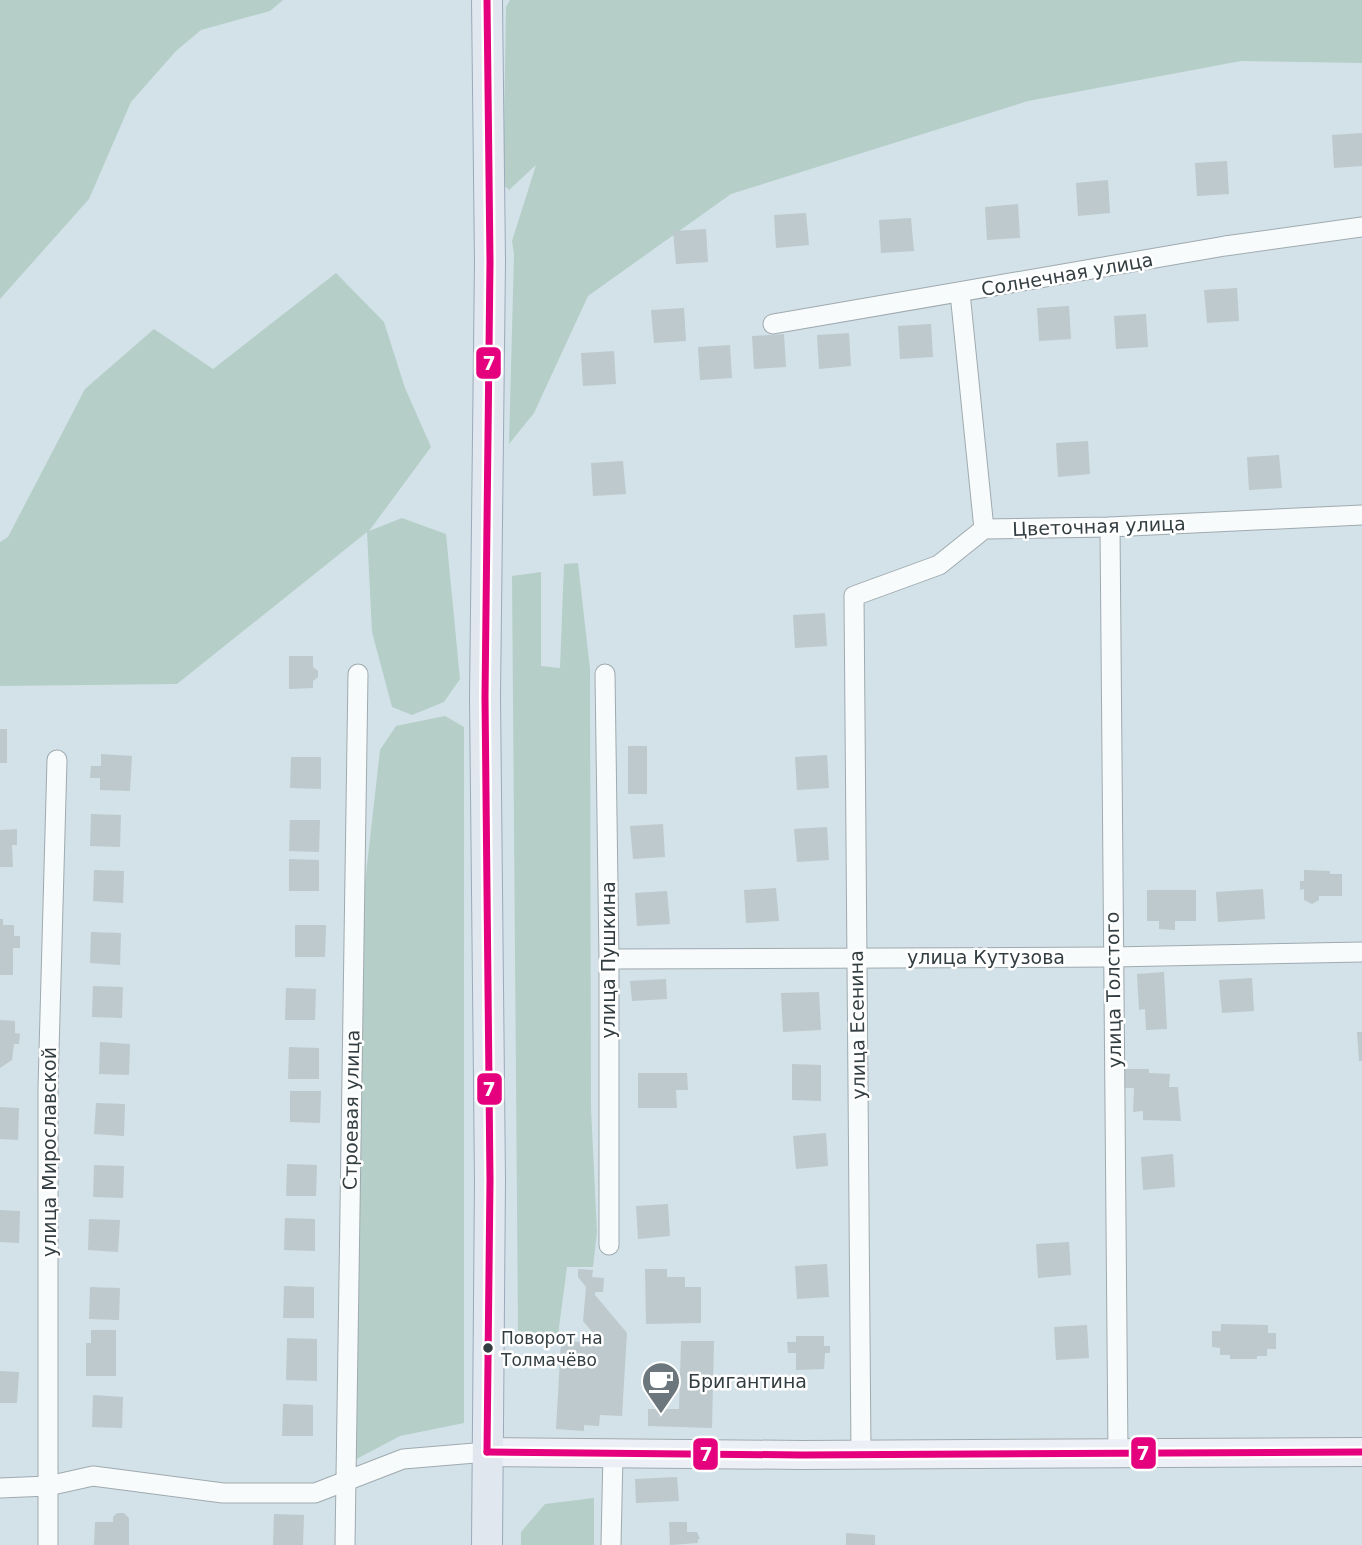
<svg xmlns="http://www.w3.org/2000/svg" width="1362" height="1545" viewBox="0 0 1362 1545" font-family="'DejaVu Sans',sans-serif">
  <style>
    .green { fill: #b5cfc8 }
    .building { fill: #bdc9cc }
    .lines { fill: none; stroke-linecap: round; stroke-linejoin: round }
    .street-casing { stroke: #9faaaf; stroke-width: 21 }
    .secondary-casing { stroke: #9faaaf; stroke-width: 30 }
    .primary-casing { stroke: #9aaaba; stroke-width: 32 }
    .street { stroke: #f8fbfc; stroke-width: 19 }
    .secondary { stroke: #ecf0f6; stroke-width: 28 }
    .primary { stroke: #e0e7ef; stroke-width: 30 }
    .bus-1-casing { stroke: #fff; stroke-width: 12 }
    .bus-1 { stroke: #e5007d; stroke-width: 7 }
    .bus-dot { fill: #333e42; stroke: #fff; stroke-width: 2.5 }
    .labels { text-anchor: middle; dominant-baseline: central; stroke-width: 5; stroke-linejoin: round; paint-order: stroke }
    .bus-label { font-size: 17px; fill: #333e42; stroke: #fff; text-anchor: start }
    .street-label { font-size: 19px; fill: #333e42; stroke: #fff }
    .poi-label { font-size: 19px; fill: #333e42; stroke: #fff; text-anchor: start }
    .line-badge { stroke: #fff; stroke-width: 2.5 }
    .badge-label { font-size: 19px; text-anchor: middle; font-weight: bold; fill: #fff }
  </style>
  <rect width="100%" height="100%" fill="#d3e2e8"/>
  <g class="green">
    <path d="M0 0H283L270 11 201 30 176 51 131 102 89 199 0 299Z"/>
    <path d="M510 0H1362V63L1241 61 1028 101 731 194 588 296 534 413 509 444 514 254 512 241 536 165 509 190 503 184 506 7Z"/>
    <path d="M336 273 384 322 405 388 431 447 369 531 402 518 446 534 460 679 444 702 412 715 392 707 372 632 367 532 177 684 0 686V542L8 537 85 389 154 329 213 369Z"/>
    <path d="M578 563 590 669 591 1108 597 1232 593 1267H567L558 1335 518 1331 512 576 541 572V666L560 668 564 564Z"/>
    <path d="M445 716 464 727V1423L400 1436 349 1463 359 936 380 750 396 726Z"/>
    <path d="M594 1498V1545H521V1532L545 1504Z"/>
  </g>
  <g class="building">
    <path d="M1362 133V166L1334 168 1332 135Z"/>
    <path d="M1227 161 1229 194 1197 196 1195 163Z"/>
    <path d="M1108 180 1110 213 1078 216 1076 183Z"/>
    <path d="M1018 204 1020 238 987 240 985 207Z"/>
    <path d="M806 213 809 245 776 248 774 215Z"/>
    <path d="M911 218 914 251 881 253 879 220Z"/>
    <path d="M706 229 708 262 676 264 673 231Z"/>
    <path d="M1237 288 1239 321 1207 323 1204 290Z"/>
    <path d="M1069 306 1071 339 1039 341 1037 308Z"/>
    <path d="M684 308 686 341 654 343 651 310Z"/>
    <path d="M1146 314 1148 347 1116 349 1114 316Z"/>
    <path d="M931 324 933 357 900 359 898 326Z"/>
    <path d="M849 333 851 366 819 369 817 335Z"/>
    <path d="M784 334 786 367 754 369 752 336Z"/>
    <path d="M730 345 732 378 700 380 698 347Z"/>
    <path d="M614 351 616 384 583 386 581 353Z"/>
    <path d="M1088 441 1090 474 1058 477 1056 443Z"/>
    <path d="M1279 455 1282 488 1249 490 1247 457Z"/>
    <path d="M623 461 626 494 593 496 591 463Z"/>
    <path d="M825 613 827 646 795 648 793 615Z"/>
    <path d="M289 656H313V667L318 671V677L313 681V688L289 689Z"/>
    <rect x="0" y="729" width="7" height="34"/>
    <rect x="628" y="746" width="19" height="48"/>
    <path d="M101 754 132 756 130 791 100 790V778H90L91 766H101Z"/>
    <path d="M827 755 829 788 797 790 795 757Z"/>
    <path d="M291 757H321V789L290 788Z"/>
    <path d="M91 814 121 815 120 847 90 846Z"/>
    <path d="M290 820H320L319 852 289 851Z"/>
    <path d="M663 824 665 857 633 859 630 826Z"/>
    <path d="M827 827 829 860 797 862 794 829Z"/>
    <path d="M17 829V845H12L13 867H0V830Z"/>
    <path d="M289 859 319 860V891H289Z"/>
    <path d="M94 870 124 871 123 903 93 901Z"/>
    <path d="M1304 870 1330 871V874H1342V896H1319V900L1312 904 1304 900V889L1300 890V881H1304Z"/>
    <path d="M776 888 779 921 746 923 744 890Z"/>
    <path d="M1263 889 1265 919 1218 922 1216 892Z"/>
    <path d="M1147 890H1196V921H1175V930L1159 929V921H1147Z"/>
    <path d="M667 891 670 924 637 926 635 893Z"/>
    <path d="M0 919H3V925H14V936H20V948H13V975H0Z"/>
    <path d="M295 925H326L325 957H295Z"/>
    <path d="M91 932 121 933 120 965 90 963Z"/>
    <path d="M1164 972 1167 1029 1146 1030 1145 1009 1139 1010 1137 974Z"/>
    <path d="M1252 978 1254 1011 1222 1013 1219 980Z"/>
    <path d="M666 979 667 999 632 1001 630 981Z"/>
    <path d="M93 986 123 987 122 1018 92 1017Z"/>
    <path d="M286 988 316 989 315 1020H285Z"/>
    <path d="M819 992 821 1030 783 1032 781 993Z"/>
    <path d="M0 1020 15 1021V1033L20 1034 19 1044H14L12 1060 0 1068Z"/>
    <path d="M1357 1032H1362V1061H1359Z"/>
    <path d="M100 1042 130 1044 129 1075 99 1074Z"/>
    <path d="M289 1047 319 1048V1079H288Z"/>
    <path d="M792 1064 821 1065V1101L792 1100Z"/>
    <path d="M1124 1069H1149V1073L1170 1074 1169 1087H1178L1181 1121 1143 1120V1111L1133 1112 1134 1088H1124Z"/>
    <path d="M638 1073H687L688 1090H676L677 1108H638Z"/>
    <path d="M290 1091H321L320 1123 290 1122Z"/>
    <path d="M96 1103 125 1104 124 1136 94 1134Z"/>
    <path d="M0 1107 19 1108 18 1140 0 1139Z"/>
    <path d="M826 1133 828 1166 796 1169 793 1136Z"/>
    <path d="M1173 1154 1175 1187 1143 1190 1141 1157Z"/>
    <path d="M287 1164 317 1165 316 1196H286Z"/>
    <path d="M94 1165 124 1166 123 1198 93 1197Z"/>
    <path d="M668 1204 670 1236 638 1239 636 1206Z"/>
    <path d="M0 1210 20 1211 19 1243 0 1242Z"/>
    <path d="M285 1218 315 1219V1251L284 1250Z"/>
    <path d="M89 1219 120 1220 118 1252 88 1250Z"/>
    <path d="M1069 1242 1071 1275 1038 1278 1036 1244Z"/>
    <path d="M827 1264 829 1297 797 1299 795 1266Z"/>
    <path d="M578 1269 593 1270 592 1277 604 1278 603 1292H595V1295L627 1333 622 1416 600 1415 599 1426 584 1425V1431L556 1429 561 1341 599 1343V1340L583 1321 586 1287 578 1277Z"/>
    <path d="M645 1269H667V1277H685V1287H701V1323L646 1324Z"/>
    <path d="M284 1286 314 1287V1318H283Z"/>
    <path d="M90 1287 120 1288 119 1320 89 1319Z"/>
    <path d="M1221 1324 1268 1325V1333H1276V1349H1267V1356H1257V1359H1230V1355H1220V1348L1212 1347V1331H1221Z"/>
    <path d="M1087 1325 1089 1358 1056 1360 1054 1327Z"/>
    <path d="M91 1330H116V1376H86V1343H91Z"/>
    <path d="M796 1336H824V1346H830V1353H825L824 1369 796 1370V1353H788L787 1342H796Z"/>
    <path d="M287 1338 317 1339V1381L286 1380Z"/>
    <path d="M681 1341H714L712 1428 648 1426V1409H679Z"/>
    <path d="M0 1371 19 1372 17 1403H0Z"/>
    <path d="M93 1395 123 1397 122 1428 92 1427Z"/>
    <path d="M283 1404 313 1405V1436H282Z"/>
    <path d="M677 1477 679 1501 636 1503 635 1479Z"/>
    <path d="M117 1513H124L129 1518V1545H94L95 1522H113V1517Z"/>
    <path d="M274 1514 304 1515 303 1545H273Z"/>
    <path d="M669 1522H687V1532H697L700 1539H698V1543L670 1545Z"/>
    <path d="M846 1533 875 1535V1545H846Z"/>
  </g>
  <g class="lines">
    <defs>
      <g id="street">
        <path d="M960 293 984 529"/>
        <path d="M773 324 1225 246 1362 227"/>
        <path d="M1110 527 1118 1453"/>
        <path d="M605 674 609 959V1245"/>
        <path d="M609 959 1113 957 1362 952"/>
        <path d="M861 1454 854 596 939 565 984 529 1110 527 1362 515"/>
        <path d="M0 1488 48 1486 93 1476 223 1493H315L403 1459 487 1452"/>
        <path d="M48 1545V1088L57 760"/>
        <path d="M345 1545 358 674"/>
        <path d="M611 1545 613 1454"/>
      </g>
      <path id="secondary" d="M487 1452 802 1455 1362 1452"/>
      <path id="primary" d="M487 1545 490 1180 485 697 490 262 487 0"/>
    </defs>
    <use href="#street" class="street-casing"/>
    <use href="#secondary" class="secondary-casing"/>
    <use href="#primary" class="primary-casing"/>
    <use href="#street" class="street"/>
    <use href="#secondary" class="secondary"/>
    <use href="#primary" class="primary"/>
    <defs>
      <g id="bus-1">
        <path d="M487 0 490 262 485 697 490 1180 487 1452"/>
        <path d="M487 1452 802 1455 1362 1452"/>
      </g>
    </defs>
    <use href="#bus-1" class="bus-1-casing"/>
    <use href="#bus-1" class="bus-1"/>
  </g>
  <defs>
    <symbol id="cafe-pin" viewBox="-11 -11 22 30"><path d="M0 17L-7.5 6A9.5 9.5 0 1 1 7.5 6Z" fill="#6b777c" stroke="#fff"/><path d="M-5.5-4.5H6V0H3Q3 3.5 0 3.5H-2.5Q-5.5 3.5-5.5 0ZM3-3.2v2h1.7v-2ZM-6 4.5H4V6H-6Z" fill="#fff"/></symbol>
  </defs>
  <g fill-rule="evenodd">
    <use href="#cafe-pin" x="639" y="1359" width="44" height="60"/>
  </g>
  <circle class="bus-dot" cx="488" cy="1348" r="6"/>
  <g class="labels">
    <g class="bus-label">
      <text x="501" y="1338">Поворот на<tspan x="501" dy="22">Толмачёво</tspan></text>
    </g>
    <g class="street-label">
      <text transform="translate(1067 274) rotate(-10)">Солнечная улица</text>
      <text transform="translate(1099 526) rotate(-2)">Цветочная улица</text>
      <text x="986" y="957">улица Кутузова</text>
      <text transform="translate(608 960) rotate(-90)">улица Пушкина</text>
      <text transform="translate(1113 990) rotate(-91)">улица Толстого</text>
      <text transform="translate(857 1025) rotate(-91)">улица Есенина</text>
      <text transform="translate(351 1110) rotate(-89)">Строевая улица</text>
      <text transform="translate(49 1152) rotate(-90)">улица Мирославской</text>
    </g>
    <g class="poi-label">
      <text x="688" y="1381">Бригантина</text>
    </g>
  </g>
  <g class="line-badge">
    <rect x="475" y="346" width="27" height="34" rx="7" fill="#e5007d"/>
    <rect x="476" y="1072" width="27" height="34" rx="7" fill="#e5007d"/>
    <rect x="1130" y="1436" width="27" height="34" rx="7" fill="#e5007d"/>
    <rect x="692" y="1437" width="27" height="34" rx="7" fill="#e5007d"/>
  </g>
  <g class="badge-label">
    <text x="489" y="370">7</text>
    <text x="489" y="1096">7</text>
    <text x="1143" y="1460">7</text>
    <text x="706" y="1461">7</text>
  </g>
</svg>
